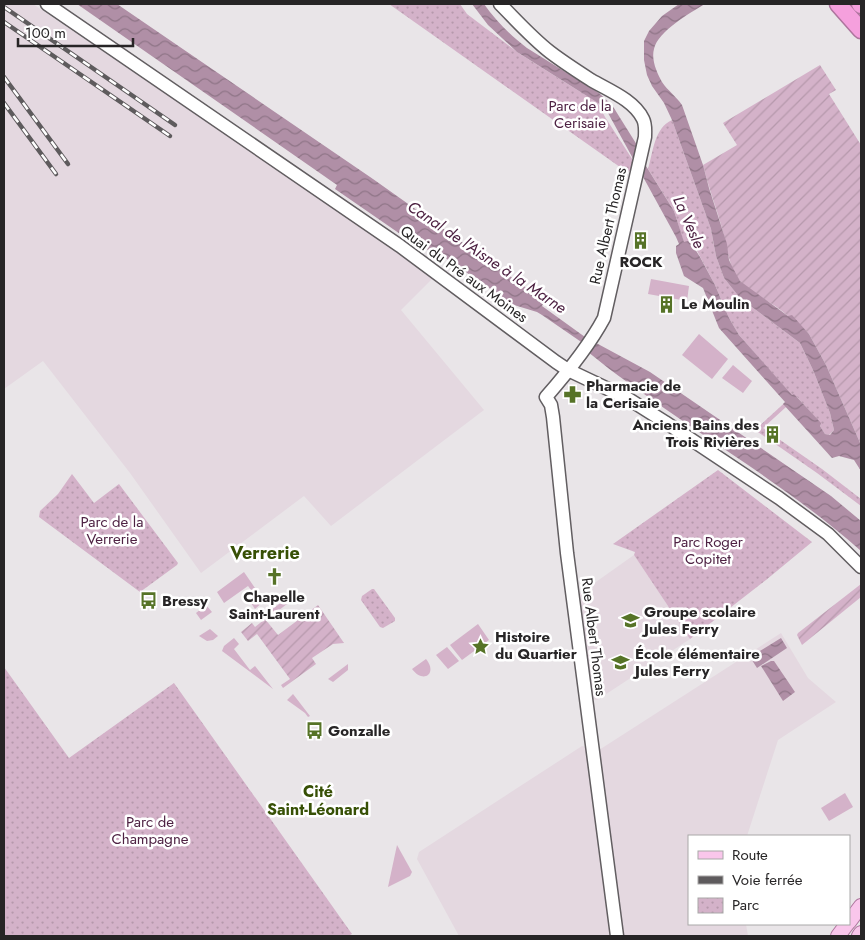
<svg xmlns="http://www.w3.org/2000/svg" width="865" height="940" viewBox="0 0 865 940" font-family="Jost,sans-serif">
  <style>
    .built { fill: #e4d8e0 }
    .grass { fill: #d4b2c9 }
    .park { fill: url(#park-dots) }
    .garden { fill: url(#garden-furrows) }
    .water { fill: url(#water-waves) }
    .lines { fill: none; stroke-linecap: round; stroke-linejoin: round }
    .secondary-casing { stroke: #625e61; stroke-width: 15 }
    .primary-casing { stroke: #ad759d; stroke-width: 16 }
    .highway-casing { stroke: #ad759d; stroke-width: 19 }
    .secondary { stroke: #fff; stroke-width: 12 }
    .primary { stroke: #f9c6eb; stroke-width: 14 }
    .highway { stroke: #f5a0dd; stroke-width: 16 }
    .rail-casing { stroke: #5e5b5d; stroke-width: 4.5 }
    .rail { stroke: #fff; stroke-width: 2.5; stroke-dasharray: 8; stroke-linecap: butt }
    .labels { text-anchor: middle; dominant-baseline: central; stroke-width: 5; stroke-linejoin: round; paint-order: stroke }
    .park-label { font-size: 15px; fill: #4e2243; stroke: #fff }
    .street-label { font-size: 15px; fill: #272526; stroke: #fff }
    .poi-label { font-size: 15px; font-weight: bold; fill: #272526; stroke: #fff; text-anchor: start }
    .water-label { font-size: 16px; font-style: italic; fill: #4c2041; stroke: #fff }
    .neighbourhood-label { font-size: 16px; font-weight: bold; fill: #375005; stroke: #fff }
    .quarter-label { font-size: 18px; font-weight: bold; fill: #375005; stroke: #fff }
  </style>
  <defs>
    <pattern id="park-dots" width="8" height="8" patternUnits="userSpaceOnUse" patternTransform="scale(1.25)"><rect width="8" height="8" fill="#d4b2c9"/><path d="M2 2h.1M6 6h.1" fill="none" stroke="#b699ac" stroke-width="1.8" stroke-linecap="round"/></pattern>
    <pattern id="garden-furrows" width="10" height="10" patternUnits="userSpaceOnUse" patternTransform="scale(1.25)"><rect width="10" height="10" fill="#d4b2c9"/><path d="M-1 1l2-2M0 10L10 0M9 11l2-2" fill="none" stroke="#b699ac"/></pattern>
    <pattern id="water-waves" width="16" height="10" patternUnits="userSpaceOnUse" patternTransform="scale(1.25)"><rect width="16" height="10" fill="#b08fa6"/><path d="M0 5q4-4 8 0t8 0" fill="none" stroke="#8f7587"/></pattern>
  </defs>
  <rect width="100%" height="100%" fill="#e9e5e8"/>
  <g class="built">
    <path d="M4 4H33L310 192 435 276 401 310 484 410 331 526 304 496 201 573 130 473 43 361 4 389Z"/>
    <path d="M634 555 690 639 597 700 592 699 579 594Z"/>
    <path d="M781 633 808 678 836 702 778 740 747 836H689V924H746L748 936H459L417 859 419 852 582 746 599 750Z"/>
  </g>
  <g class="grass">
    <path d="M651 279 689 286 687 301 648 294Z"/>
    <path d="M699 334 728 359 712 379 682 355Z"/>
    <path d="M733 365 752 381 743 393 722 378Z"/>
    <path d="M244 572 264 601 255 609 249 600 255 595 248 586 224 603 217 592Z"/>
    <path d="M293 594 296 597 274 614 271 610Z"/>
    <path d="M206 605 212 612 201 620 196 613Z"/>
    <path d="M478 624 489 640 462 660 450 645Z"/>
    <path d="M210 629 218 636 213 640 207 641 199 636Z"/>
    <path d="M234 638 239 644 234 649 250 670 255 666 273 689 222 651 224 646Z"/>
    <path d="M447 647 459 661 448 669 436 655Z"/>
    <path d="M426 659C438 674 423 684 412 669Z"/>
    <path d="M348 664V670L333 682 328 679Z"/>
    <path d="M293 694 310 716 308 717 305 713 287 700Z"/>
    <path d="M845 793 853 807 829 821 821 808Z"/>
    <path d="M397 845 412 872 410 876 388 887Z"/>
  </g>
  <g class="park">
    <path d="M389 4H460L467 14 520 54 598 103 605 117 638 168 627 172Z"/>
    <path d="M672 120 711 229 716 256 724 278 740 298 800 343 813 370 830 413 834 430 829 435 825 434 820 426 821 424 797 397 763 428 822 469 861 499V506L817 473 755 430 792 396 739 335 729 318 715 285 695 247 693 246 684 243 674 211 648 169C653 153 654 128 672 120Z"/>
    <path d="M718 470 812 542 766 580 690 639 634 555 635 552 613 544Z"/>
    <path d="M72 474 94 503 119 484 178 563 177 565 140 592 39 517 40 511 58 494Z"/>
    <path d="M372 589H374L395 618V621L383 628 380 627 361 600 362 596Z"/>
    <path d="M4 667 69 758 174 683 352 934 348 936H4Z"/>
  </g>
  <g class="garden">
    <path d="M820 65 836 90 829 94 861 145V445L826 365 809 334 791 316H788C774 303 755 296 741 282 729 271 727 244 722 228 716 207 708 186 703 165L737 145 723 123Z"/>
    <path d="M861 584V597L802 645 797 635 798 633Z"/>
    <path d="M318 605 344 643 333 644 312 658 316 664 283 688 281 685 290 679 257 634 248 641 241 632 252 623 255 627 265 619 278 635Z"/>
  </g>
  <g class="water">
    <path d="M77 4H117L373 179 545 301 542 306 585 337 650 372 831 496 861 521V551C790 488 707 440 630 384 615 374 602 363 588 352L590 348 542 315 537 312 514 305 438 253 419 247 335 189 337 185Z"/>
    <path d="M472 4H484C496 21 510 35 527 48L599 93 612 105 637 145 646 166 674 211 684 242 688 241 693 246 700 257 715 285 729 318 739 335 792 395 794 394 821 423V424L820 426 825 434 830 435 834 430 830 413 813 370 800 343 740 298 724 278 716 256 711 229 672 120 664 103 652 86 647 75 644 60V41L649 31 662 16 679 4H705C690 13 658 31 654 49 651 60 657 73 662 82 668 91 676 96 682 105L703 165 709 188 727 244 729 260 734 270 740 281 788 316 792 315 809 334 826 365 861 445V471L854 460 839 456 832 458 783 404 785 402 719 328 703 288 684 276 676 253V246L679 244 676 237 608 113 598 103 517 52 488 25Z"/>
    <path d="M781 638 787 648 757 668 750 657Z"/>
    <path d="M771 661H774L795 692 783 701 761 666Z"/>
  </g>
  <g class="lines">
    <defs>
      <g id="secondary">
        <path d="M47 4 400 246 556 362 568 370 627 398 665 422 779 498 828 534 861 567"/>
        <path d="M500 4C516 20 532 38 550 52 563 62 577 71 591 80 608 90 634 100 643 119 646 125 645 131 645 137L604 318C589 346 567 373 546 397L551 405 553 417 567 553 617 936"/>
      </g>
      <g id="primary">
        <path d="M849 922 861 906"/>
        <path d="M838 936 847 924"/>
        <path d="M859 936 861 933"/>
      </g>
      <g id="highway">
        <path d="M838 4 861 30"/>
        <path d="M860 4 861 5"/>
      </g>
    </defs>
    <use href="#secondary" class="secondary-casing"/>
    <use href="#primary" class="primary-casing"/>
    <use href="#highway" class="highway-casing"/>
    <use href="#secondary" class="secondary"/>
    <use href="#primary" class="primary"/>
    <use href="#highway" class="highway"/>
    <defs>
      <g id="rail">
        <path d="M4 7 175 125"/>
        <path d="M4 22 170 136"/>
        <path d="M4 77 68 164"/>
        <path d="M4 103 56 174"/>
      </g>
    </defs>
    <use href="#rail" class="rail-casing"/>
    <use href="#rail" class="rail"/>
  </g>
  <defs>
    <symbol id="building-bare" viewBox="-9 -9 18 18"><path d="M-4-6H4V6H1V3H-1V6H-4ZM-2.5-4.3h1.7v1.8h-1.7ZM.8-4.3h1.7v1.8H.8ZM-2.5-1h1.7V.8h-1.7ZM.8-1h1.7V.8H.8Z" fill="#567327" stroke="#fff" stroke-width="2.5" paint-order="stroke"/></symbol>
    <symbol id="pharmacy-bare" viewBox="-9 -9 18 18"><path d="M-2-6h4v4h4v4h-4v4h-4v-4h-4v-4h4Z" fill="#567327" stroke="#fff" stroke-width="2.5" paint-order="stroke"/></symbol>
    <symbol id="church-bare" viewBox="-9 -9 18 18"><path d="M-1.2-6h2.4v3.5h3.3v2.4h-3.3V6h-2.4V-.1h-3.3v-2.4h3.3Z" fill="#567327" stroke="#fff" stroke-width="2.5" paint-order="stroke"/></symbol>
    <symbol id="bus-bare" viewBox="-9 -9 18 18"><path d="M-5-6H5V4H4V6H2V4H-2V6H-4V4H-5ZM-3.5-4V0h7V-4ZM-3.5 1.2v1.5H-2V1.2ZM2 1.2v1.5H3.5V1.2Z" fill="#567327" stroke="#fff" stroke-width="2.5" paint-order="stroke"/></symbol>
    <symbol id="school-bare" viewBox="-9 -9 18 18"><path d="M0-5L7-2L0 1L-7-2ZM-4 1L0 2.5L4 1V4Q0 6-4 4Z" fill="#567327" stroke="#fff" stroke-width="2.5" paint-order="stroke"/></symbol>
    <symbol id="sight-bare" viewBox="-9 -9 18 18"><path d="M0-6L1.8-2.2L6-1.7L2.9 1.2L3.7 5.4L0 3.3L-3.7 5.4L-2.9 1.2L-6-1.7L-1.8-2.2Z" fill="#567327" stroke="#fff" stroke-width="2.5" paint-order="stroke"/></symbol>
  </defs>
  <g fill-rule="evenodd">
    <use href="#building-bare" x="628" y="228" width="25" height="25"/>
    <use href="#building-bare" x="654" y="292" width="25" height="25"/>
    <use href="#pharmacy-bare" x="560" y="382" width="25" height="25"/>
    <use href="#building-bare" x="760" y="422" width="25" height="25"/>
    <use href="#church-bare" x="262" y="564" width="25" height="25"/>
    <use href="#bus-bare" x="136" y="588" width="25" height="25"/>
    <use href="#school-bare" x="618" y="608" width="25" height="25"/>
    <use href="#sight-bare" x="468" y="634" width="25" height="25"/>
    <use href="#school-bare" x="608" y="650" width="25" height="25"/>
    <use href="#bus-bare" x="302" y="718" width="25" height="25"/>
  </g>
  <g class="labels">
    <g class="park-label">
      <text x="580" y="106">Parc de la<tspan x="580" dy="17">Cerisaie</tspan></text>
      <text x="112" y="522">Parc de la<tspan x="112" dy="17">Verrerie</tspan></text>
      <text x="708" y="542">Parc Roger<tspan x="708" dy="17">Copitet</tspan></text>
      <text x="150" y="822">Parc de<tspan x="150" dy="17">Champagne</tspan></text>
    </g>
    <g class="street-label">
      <text transform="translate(608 226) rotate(-77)">Rue Albert Thomas</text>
      <text transform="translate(464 274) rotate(36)">Quai du Pré aux Moines</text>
      <text transform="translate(594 637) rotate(83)">Rue Albert Thomas</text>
    </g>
    <g class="poi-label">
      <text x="641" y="262" text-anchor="middle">ROCK</text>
      <text x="681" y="304">Le Moulin</text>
      <text x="586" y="386">Pharmacie de<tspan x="586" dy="17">la Cerisaie</tspan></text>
      <text x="759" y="425" text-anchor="end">Anciens Bains des<tspan x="759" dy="17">Trois Rivières</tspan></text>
      <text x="274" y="597" text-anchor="middle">Chapelle<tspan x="274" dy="17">Saint-Laurent</tspan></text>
      <text x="162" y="601">Bressy</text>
      <text x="644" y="612">Groupe scolaire<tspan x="644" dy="17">Jules Ferry</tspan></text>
      <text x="495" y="637">Histoire<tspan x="495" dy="17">du Quartier</tspan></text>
      <text x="635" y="654">École élémentaire<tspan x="635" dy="17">Jules Ferry</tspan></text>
      <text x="328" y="731">Gonzalle</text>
    </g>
    <g class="water-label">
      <text transform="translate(689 222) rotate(66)">La Vesle</text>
      <text transform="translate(487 257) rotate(34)">Canal de l'Aisne à la Marne</text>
    </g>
    <g class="neighbourhood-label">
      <text x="318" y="791">Cité<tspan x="318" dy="18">Saint-Léonard</tspan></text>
    </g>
    <g class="quarter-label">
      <text x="265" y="553">Verrerie</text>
    </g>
  </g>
  <rect width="865" height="940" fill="none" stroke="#272526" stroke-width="10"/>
  <rect x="688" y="835" width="162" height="90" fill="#ffffff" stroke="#a9a8a8"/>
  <rect x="698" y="851" width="25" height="8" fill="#f9c6eb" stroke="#a9a8a8"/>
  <text x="732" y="860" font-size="15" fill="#272526">Route</text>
  <rect x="698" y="876" width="25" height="8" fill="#5e5b5d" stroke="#a9a8a8"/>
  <text x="732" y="885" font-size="15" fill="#272526">Voie ferrée</text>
  <rect x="698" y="898" width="25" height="15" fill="url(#park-dots)" stroke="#a9a8a8"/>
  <text x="732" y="910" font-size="15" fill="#272526">Parc</text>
  <path d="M18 38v8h115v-8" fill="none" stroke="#272526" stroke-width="2.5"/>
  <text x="25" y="38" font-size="15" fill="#272526" stroke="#ffffff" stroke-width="4" paint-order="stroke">100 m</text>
</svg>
